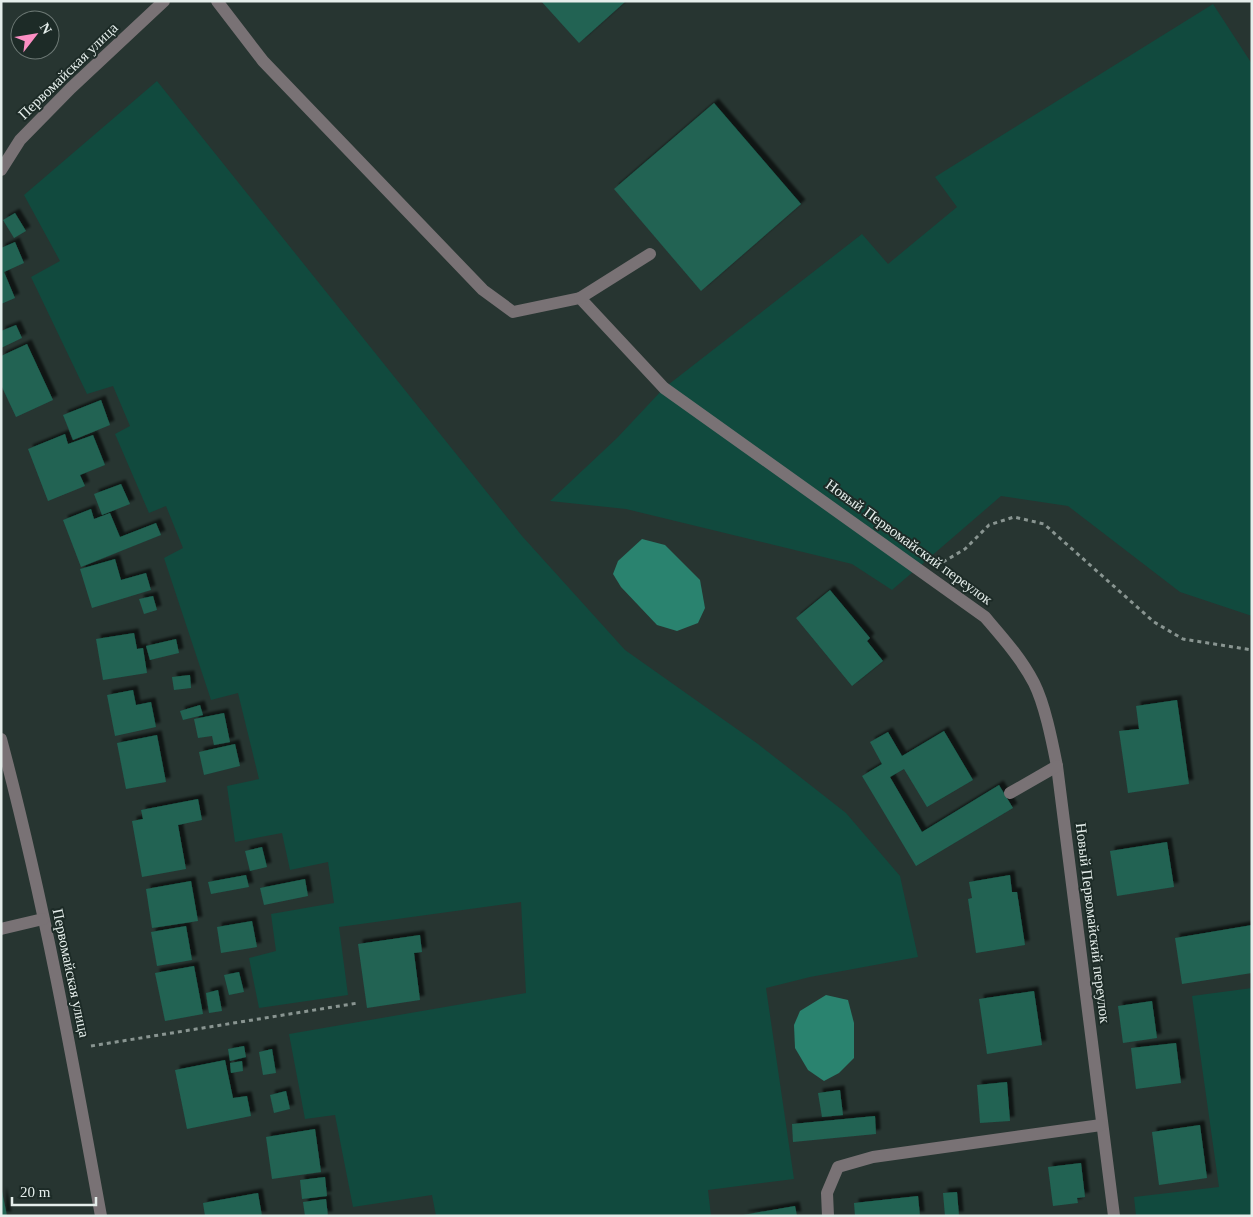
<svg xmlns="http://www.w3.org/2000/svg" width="1253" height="1217" viewBox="0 0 1253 1217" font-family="'Times New Roman',serif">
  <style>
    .green { fill: #114a3e }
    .water { fill: #2a836f }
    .building { fill: #206353; filter: url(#shadow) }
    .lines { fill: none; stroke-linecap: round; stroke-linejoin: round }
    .path { stroke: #899591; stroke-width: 3; stroke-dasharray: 4 4; stroke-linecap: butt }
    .minor { stroke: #797275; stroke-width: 12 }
    .labels { text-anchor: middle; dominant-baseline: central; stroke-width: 4; stroke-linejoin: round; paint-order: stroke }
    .street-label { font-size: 15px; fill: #e5eeeb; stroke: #1d2b27 }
  </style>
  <defs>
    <filter id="shadow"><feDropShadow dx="4.5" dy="-4.5" stdDeviation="1" flood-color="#0009"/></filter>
  </defs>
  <rect width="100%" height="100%" fill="#273531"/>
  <g class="green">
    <path d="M1213 4 1252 64V616L1180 592 1068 506 1001 496 892 590 852 564 626 509 550 501 617 438 664 388 862 234 888 264 957 207 935 177Z"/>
    <path d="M157 81 522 536 625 650 758 744 846 813 900 876 918 957 810 977 766 988 794 1179 708 1190 711 1216H436L432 1195 353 1207 335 1115 305 1119 289 1034 526 993 521 902 339 927 348 995 259 1008 249 958 276 951 271 914 334 903 328 862 290 870 282 833 235 842 227 786 259 779 238 693 211 700 164 558 183 548 166 506 149 513 115 434 130 426 113 386 87 394 31 277 60 261 24 195Z"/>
    <path d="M1252 988V1216H1136L1134 1197 1219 1187 1192 996Z"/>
  </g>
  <g class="water">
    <path d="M642 539 665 545 700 580 705 608 698 623 677 631 657 625 621 587 613 574 618 561Z"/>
    <path d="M826 995 848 1000 854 1023V1058L839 1073 824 1081 808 1070 795 1048 794 1025 800 1011Z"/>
  </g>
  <g class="building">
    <path d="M541 1H626L579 43Z"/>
    <path d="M714 103 801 204 701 291 614 189Z"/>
    <path d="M15 213 26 231 14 238 3 220Z"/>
    <path d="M15 242 24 263 4 272 15 298 1 304V248Z"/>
    <path d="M16 325 22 338 1 348V331Z"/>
    <path d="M27 344 53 400 16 417 1 385V356Z"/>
    <path d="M101 400 110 425 73 440 63 415Z"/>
    <path d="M65 434 68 444 93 435 105 465 80 475 85 486 48 501 28 449Z"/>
    <path d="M121 484 130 504 102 515 94 494Z"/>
    <path d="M91 509 94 519 110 513 120 537 156 523 161 535 81 567 63 520Z"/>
    <path d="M115 559 121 580 146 573 151 590 92 608 80 569Z"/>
    <path d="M830 590 870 638 867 641 883 661 852 686 796 618Z"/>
    <path d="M153 596 157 610 144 614 139 599Z"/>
    <path d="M134 633 137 649 143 648 147 673 103 680 96 639Z"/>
    <path d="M176 639 179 653 150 660 146 646Z"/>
    <path d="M190 675 191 688 174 690 172 677Z"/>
    <path d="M133 690 136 705 151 702 156 727 115 736 107 695Z"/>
    <path d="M1177 700 1189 784 1128 793 1119 731 1139 729 1136 706Z"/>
    <path d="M200 705 203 715 183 720 180 711Z"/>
    <path d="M224 713 230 742 214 745 212 736 198 738 194 719Z"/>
    <path d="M944 731 973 780 927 807 904 769 890 777 922 832 999 785 1013 808 916 866 862 776 882 764 870 742 888 732 902 756Z"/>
    <path d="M157 735 166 782 126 789 117 743Z"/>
    <path d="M235 744 240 766 204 775 199 752Z"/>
    <path d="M198 799 202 820 178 825 186 869 142 877 132 821 143 819 141 810Z"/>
    <path d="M1167 842 1174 887 1117 896 1110 851Z"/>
    <path d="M262 847 267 867 250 871 245 851Z"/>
    <path d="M246 875 249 887 211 894 208 882Z"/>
    <path d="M1010 875 1012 892H1017L1025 945 976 953 968 899 972 898 969 882Z"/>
    <path d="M305 879 308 896 264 905 260 888Z"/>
    <path d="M191 881 198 921 152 928 146 889Z"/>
    <path d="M252 921 257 947 221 953 217 927Z"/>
    <path d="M1252 925V973L1182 984 1175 938Z"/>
    <path d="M186 926 192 960 157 966 151 932Z"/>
    <path d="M420 935 422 952 414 953 420 1000 367 1008 358 944Z"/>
    <path d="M194 966 203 1014 165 1021 155 973Z"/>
    <path d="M239 972 244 992 229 995 224 975Z"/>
    <path d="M218 990 222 1011 209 1013 206 993Z"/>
    <path d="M1034 991 1042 1045 987 1054 979 999Z"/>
    <path d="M1152 1001 1157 1038 1123 1043 1118 1006Z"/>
    <path d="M1176 1043 1181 1083 1136 1089 1131 1048Z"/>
    <path d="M244 1046 246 1057 230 1061 228 1049Z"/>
    <path d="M272 1049 276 1073 263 1075 259 1052Z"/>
    <path d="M225 1060 233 1098 247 1096 251 1116 187 1129 175 1070Z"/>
    <path d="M242 1061 243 1071 231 1073 230 1063Z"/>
    <path d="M1007 1082 1010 1121 980 1123 977 1085Z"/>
    <path d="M840 1090 843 1115 822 1117 818 1093Z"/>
    <path d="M286 1091 290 1109 274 1113 270 1095Z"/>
    <path d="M875 1116 876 1134 793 1142 792 1124Z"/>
    <path d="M1200 1125 1207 1178 1159 1185 1152 1132Z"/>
    <path d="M315 1129 321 1172 272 1179 266 1137Z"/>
    <path d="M1081 1163 1085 1197 1077 1198 1078 1203 1053 1206 1048 1167Z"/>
    <path d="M325 1177 327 1196 302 1199 300 1180Z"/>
    <path d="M2 1191 7 1216H1Z"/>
    <path d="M957 1192 959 1216H945L943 1193Z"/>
    <path d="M258 1193 262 1216H205L203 1203Z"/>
    <path d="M918 1196 920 1216H855L854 1203Z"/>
    <path d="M326 1199 328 1216H305L303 1202Z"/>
    <path d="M795 1206 797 1216H744L743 1215Z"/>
  </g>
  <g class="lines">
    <g class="path">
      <path d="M943 562 965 549 989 525 1014 517 1044 524 1154 622 1183 639 1252 650"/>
      <path d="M91 1046 358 1003"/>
    </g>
    <g class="minor">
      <path d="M217 1 263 61 483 290 513 312 580 298 664 388 985 617C1003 638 1021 658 1034 683 1045 705 1052 741 1057 766L1114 1216"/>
      <path d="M1 170 20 140 71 88 164 1"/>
      <path d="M580 298 650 254"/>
      <path d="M1 739C43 896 72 1056 101 1216"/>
      <path d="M1010 793 1057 766"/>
      <path d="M1 929 43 919"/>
      <path d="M828 1216 827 1193 838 1167 873 1157 1101 1125"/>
    </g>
  </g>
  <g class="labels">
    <g class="street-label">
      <text transform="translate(68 71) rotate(-44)">Первомайская улица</text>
      <text transform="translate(909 542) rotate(36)">Новый Первомайский переулок</text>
      <text transform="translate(1093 923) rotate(83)">Новый Первомайский переулок</text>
      <text transform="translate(71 973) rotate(78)">Первомайская улица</text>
    </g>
  </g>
  <rect width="1253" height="1217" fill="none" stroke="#e5eeeb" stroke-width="5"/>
  <g transform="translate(35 35) rotate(59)"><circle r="24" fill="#1d2b27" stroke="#6d7975"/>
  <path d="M0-4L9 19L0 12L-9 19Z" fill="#fc8fc3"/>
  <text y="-8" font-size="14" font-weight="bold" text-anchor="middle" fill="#e5eeeb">N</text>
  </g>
  <path d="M12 1197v8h84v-8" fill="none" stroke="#e5eeeb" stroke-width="2.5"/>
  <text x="20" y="1197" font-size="15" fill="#e5eeeb" stroke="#1d2b27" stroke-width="4" paint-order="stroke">20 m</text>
</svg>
